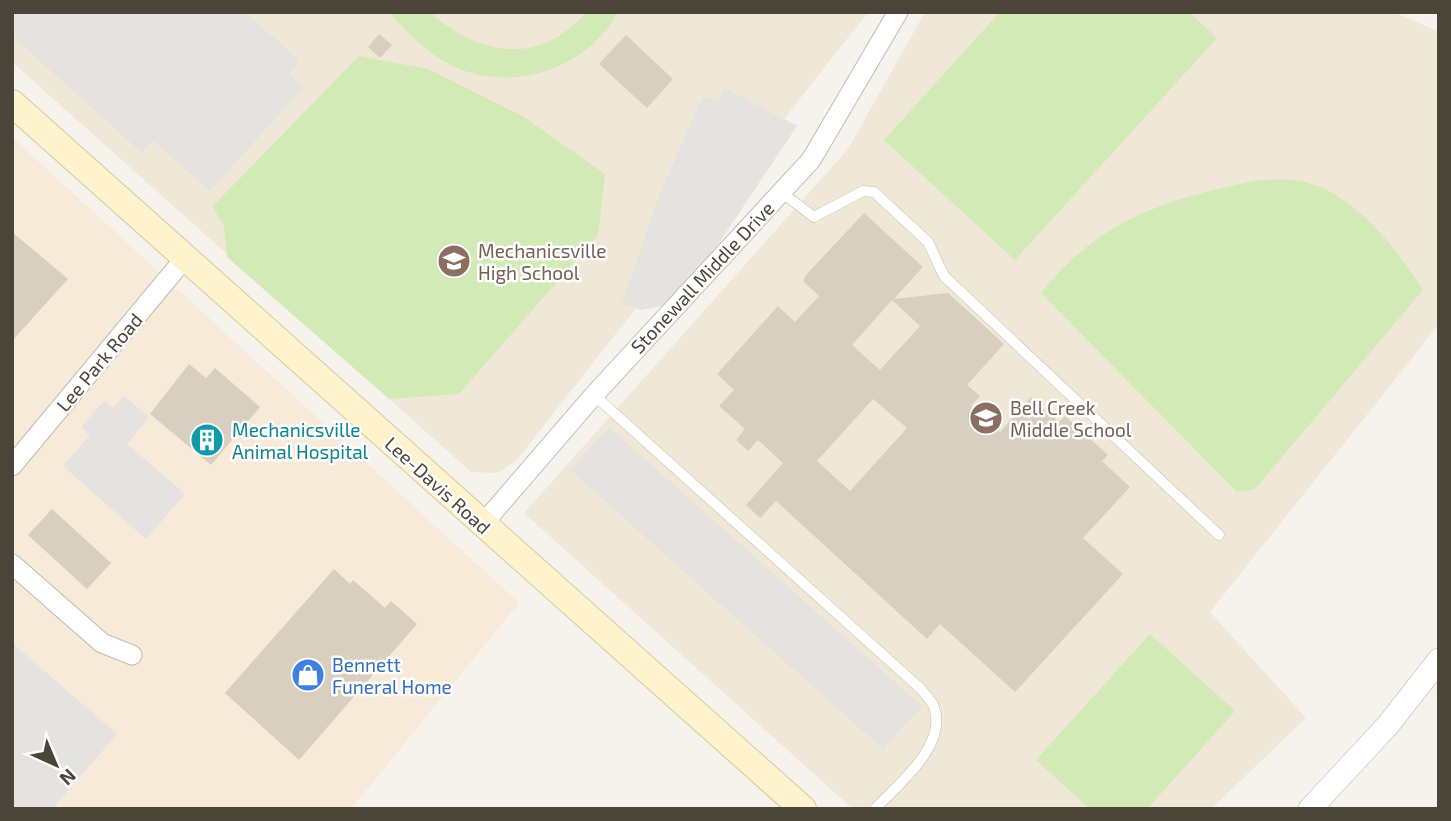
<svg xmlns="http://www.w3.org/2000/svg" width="1451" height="821" viewBox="0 0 1451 821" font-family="'Exo 2',sans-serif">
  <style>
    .commercial { fill: #f7ead8 }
    .education { fill: #efe8d6 }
    .green { fill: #d2eab5 }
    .parking { fill: #e5e3e0 }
    .building { fill: #d8cfc1; fill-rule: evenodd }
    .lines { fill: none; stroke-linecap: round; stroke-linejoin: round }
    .service-casing { stroke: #c2bbae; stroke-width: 11 }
    .minor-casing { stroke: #c2bbae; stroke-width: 21 }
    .tertiary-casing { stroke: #c2bbae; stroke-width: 24 }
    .secondary-casing { stroke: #d6c79b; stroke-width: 28 }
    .service { stroke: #fff; stroke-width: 10 }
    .minor { stroke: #fff; stroke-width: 19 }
    .tertiary { stroke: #fff; stroke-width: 23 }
    .secondary { stroke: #fff3cd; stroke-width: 26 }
    .labels { text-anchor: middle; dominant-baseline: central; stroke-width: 5; stroke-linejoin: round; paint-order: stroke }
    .education-label { font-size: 19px; fill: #785e54; stroke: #fff; text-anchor: start }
    .street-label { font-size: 19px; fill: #4b4439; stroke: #fff }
    .culture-label { font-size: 19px; fill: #0d838f; stroke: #fff; text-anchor: start }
    .shop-label { font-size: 19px; fill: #366cbe; stroke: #fff; text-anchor: start }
  </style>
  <rect width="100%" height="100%" fill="#f6f3ec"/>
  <path class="commercial" d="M12 137 519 603 351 809H12Z"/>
  <g class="education">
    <path d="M12 12H868L516 461 497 473 471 472 12 62Z"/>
    <path d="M925 12H1394L1439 32V324L1210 612 1306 718 1211 809H853L524 513 848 149Z"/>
  </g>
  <g class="green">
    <path d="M388 12H430C478 56 540 67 586 12H618C584 74 500 97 440 59 421 47 404 28 388 12Z"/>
    <path d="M1000 12H1189L1217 38 1015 260 884 140Z"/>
    <path d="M359 56 428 69 524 117 605 174 598 235 459 394 389 399 227 257 224 225 212 207Z"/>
    <path d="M1261 180C1276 180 1291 178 1305 182 1356 194 1396 249 1423 290L1255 489 1237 492 1041 293C1100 218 1172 197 1261 180Z"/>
    <path d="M1150 634 1235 711 1147 809H1090L1036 760Z"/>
  </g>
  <g class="parking">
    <path d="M12 12H245L300 61 289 74 303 88 210 191 153 141 142 153 12 36Z"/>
    <path d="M724 88 797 126 679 303 641 310 622 304 658 198 703 96 718 102Z"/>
    <path d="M124 396 149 417 127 444 185 494 146 539 63 466 90 435 81 427 104 401 113 408Z"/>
    <path d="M609 427 922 706 883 749 570 470Z"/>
    <path d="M12 643 117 734 52 809H12Z"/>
  </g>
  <g class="building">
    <path d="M379 34 392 45 380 58 368 47Z"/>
    <path d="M626 35 673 79 647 108 599 64Z"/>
    <path d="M864 213 923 267 894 299 948 293 1004 344 967 385 980 396 971 406 1000 432 1031 397 1059 422 1065 416 1108 455 1102 461 1130 487 1083 538 1123 574 1015 692 940 624 927 639 776 501 760 518 746 505 783 463 758 440 748 451 736 440 745 429 719 406 734 390 717 374 778 306 795 322 819 296 803 281 806 275ZM892 300 920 326 880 370 852 345ZM873 399 907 428 850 491 817 461Z"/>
    <path d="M12 232 68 279 12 341Z"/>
    <path d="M189 364 206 378 215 368 260 407 211 465 150 414Z"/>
    <path d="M52 509 111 563 87 589 28 535Z"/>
    <path d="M334 569 350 584 353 580 385 608 391 601 417 624 299 760 225 693Z"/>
  </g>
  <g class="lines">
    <defs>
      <g id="service">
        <path d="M781 192 814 217 863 191 874 192 928 242 944 276 1219 535"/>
        <path d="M594 395 921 689C925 695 932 701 934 707 948 746 898 784 875 809"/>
      </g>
      <g id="minor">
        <path d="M12 466 185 258"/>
        <path d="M482 525 594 395 811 160 898 12"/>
        <path d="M12 564 102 643 132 655"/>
      </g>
      <path id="tertiary" d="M1310 809 1388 725 1439 660"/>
      <path id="secondary" d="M12 103 803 809"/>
    </defs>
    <use href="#service" class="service-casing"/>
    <use href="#minor" class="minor-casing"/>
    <use href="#tertiary" class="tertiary-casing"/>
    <use href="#secondary" class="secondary-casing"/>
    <use href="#service" class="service"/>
    <use href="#minor" class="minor"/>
    <use href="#tertiary" class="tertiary"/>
    <use href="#secondary" class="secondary"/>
  </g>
  <defs>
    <symbol id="school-disc" viewBox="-11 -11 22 22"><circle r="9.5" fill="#8d6e63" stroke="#fff"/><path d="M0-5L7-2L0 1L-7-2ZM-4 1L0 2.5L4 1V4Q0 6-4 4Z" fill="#fff"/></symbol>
    <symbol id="building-disc" viewBox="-11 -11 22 22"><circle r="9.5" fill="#0f9aa8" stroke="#fff"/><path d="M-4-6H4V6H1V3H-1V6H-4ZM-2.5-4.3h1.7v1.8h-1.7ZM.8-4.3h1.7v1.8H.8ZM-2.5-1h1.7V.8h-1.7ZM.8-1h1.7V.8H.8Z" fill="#fff"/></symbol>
    <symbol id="shop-disc" viewBox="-11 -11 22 22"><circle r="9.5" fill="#3f7fe0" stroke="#fff"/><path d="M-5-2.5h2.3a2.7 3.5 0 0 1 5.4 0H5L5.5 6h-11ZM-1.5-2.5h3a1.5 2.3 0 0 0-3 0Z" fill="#fff"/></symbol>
  </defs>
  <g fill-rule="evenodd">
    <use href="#school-disc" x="435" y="242" width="38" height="38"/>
    <use href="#school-disc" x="967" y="399" width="38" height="38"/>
    <use href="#building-disc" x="188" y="421" width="38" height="38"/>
    <use href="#shop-disc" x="289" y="656" width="38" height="38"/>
  </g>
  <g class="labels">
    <g class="education-label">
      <text x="478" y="250">Mechanicsville<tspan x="478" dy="22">High School</tspan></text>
      <text x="1010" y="407">Bell Creek<tspan x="1010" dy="22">Middle School</tspan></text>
    </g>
    <g class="street-label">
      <text transform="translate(702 277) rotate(-47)">Stonewall Middle Drive</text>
      <text transform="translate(99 362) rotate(-50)">Lee Park Road</text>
      <text transform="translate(438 485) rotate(42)">Lee-Davis Road</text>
    </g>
    <g class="culture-label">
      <text x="232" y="429">Mechanicsville<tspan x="232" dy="22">Animal Hospital</tspan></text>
    </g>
    <g class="shop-label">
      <text x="332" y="664">Bennett<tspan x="332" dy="22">Funeral Home</tspan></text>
    </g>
  </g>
  <rect width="1451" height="821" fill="none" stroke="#4b4439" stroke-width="28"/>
  <g transform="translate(56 765) rotate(136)" stroke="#ffffff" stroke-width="5" paint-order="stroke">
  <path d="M0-5L12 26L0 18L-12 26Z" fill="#4b4439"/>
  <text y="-10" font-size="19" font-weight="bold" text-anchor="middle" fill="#4b4439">N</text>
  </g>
</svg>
